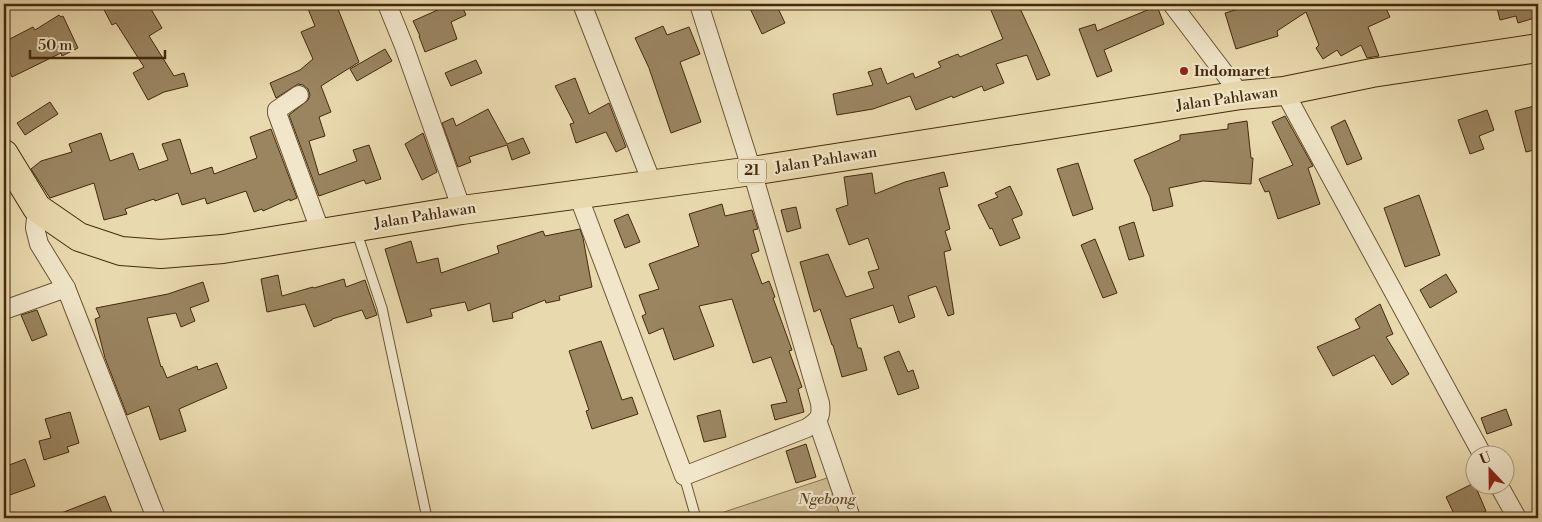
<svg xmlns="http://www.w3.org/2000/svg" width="1542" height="522" viewBox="0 0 1542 522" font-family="'Libre Bodoni',serif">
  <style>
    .green { fill: #cdbb93; stroke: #887250 }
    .building { fill: #9a8561; stroke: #442a0d }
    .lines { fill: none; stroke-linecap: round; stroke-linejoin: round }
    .lane-casing { stroke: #6d5635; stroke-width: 11 }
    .street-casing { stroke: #6d5635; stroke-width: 20 }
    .highway-casing { stroke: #442a0d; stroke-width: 30 }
    .lane { stroke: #f1e6ca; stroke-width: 9 }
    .street { stroke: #f1e6ca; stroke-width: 18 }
    .highway { stroke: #e9d9ae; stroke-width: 28 }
    .poi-dot { fill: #8f2418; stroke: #f1e6ca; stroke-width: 2 }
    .labels { text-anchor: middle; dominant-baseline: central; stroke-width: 4.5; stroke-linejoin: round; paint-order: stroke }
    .shield { fill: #f1e6ca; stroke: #786246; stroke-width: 1 }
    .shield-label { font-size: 14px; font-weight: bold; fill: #442a0d }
    .poi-label { font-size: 15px; font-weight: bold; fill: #442a0d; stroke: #f1e6ca; text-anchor: start }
    .street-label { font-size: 15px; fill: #442a0d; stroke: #f1e6ca }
    .park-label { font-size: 15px; font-style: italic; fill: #5f4728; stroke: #f1e6ca }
  </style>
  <rect width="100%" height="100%" fill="#e9d9ae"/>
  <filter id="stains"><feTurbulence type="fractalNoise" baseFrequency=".004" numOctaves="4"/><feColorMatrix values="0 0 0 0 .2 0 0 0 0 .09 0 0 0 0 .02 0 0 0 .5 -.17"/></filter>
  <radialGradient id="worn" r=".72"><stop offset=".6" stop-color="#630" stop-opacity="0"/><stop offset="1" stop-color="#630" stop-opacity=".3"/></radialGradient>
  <path class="green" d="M839 474 854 518H706Z"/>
  <g class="building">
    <path d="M101 4H148L162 28 149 36 174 76 184 73 188 86 164 92 148 100 133 73 144 67 116 23 112 25Z"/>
    <path d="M306 4H336L359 62 321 86 331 112 319 117 325 136 309 141 319 175 357 161 353 150 369 145 381 179 366 184 364 180 319 196 289 115 308 100 310 95 308 89 303 85 298 84 276 98 270 83 300 70 313 59 301 32 315 26Z"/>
    <path d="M451 4H461L466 15 451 22 457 39 425 52 419 36H420L413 21Z"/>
    <path d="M748 4H776L785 23 762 34Z"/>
    <path d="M1000 4H1018L1037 45 1050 75 1037 80 1027 55 996 64 1004 83 984 91 982 86 953 98 952 96 916 110 910 96 873 109 837 115 833 94 873 85 868 72 881 68 887 84 913 73 915 78 941 67 938 62 958 54 960 57 1003 39 990 8Z"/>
    <path d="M1256 4H1384L1390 17 1368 27 1379 56 1367 58 1361 45 1341 56 1337 50 1323 59 1316 48 1319 45 1306 12 1277 31 1278 36 1236 49 1225 13Z"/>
    <path d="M1496 4H1538V17L1518 23 1516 16 1500 20Z"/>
    <path d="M1157 6 1164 24 1104 50 1112 71 1097 77 1079 29 1095 24 1097 31Z"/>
    <path d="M59 15 61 17 63 16 78 48 62 56 61 53 12 77 4 60V42L33 27 35 30Z"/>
    <path d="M663 26 667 35 689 27 700 54 680 62 701 122 671 133 649 68 635 38Z"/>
    <path d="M385 49 392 61 357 81 350 69Z"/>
    <path d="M476 60 482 73 451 86 445 73Z"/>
    <path d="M575 78 589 114 609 103 626 147 616 152 606 132 576 143 570 124 574 123 555 86Z"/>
    <path d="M50 102 58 114 25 135 17 123Z"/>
    <path d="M1538 105V149L1526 152 1515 111Z"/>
    <path d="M488 109 507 144 523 138 530 153 512 160 507 145 469 157 471 162 458 167 442 123 453 118 456 126Z"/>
    <path d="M1487 110 1494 130 1479 136 1484 149 1470 154 1458 120Z"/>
    <path d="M1285 116 1313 166 1308 168 1320 204 1278 219 1269 191 1265 192 1259 179 1293 165 1272 122Z"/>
    <path d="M1345 120 1362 159 1347 165 1331 127Z"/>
    <path d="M1247 121 1251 158H1253L1251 184 1203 181 1169 188 1173 206 1153 211 1150 197 1134 160 1180 140V135L1228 129V124Z"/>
    <path d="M271 129 297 198 290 201V199L263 211 262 209 254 212 246 191 207 204 205 198 182 205 178 193 155 201 154 199 125 209 127 214 104 220 94 183 50 198 31 169 41 161 72 152 69 144 101 133 110 161 133 153 139 170 168 160 162 144 180 139 191 174 212 167 214 174 257 158 250 137Z"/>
    <path d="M423 133 437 172 422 180 405 144Z"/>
    <path d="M1078 163 1093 209 1073 216 1057 169Z"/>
    <path d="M944 172 948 186 939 188 950 229 945 231 951 250 944 252 954 314 948 316 936 286 908 296 915 317 899 323 893 305 850 319 858 348H861L867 370 842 377 833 345H832L820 309 814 312 800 262 828 254 846 297 874 288 868 272 879 269 868 238 849 245 836 209 848 205 844 177 872 173 875 194 905 182Z"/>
    <path d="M1010 186 1022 212V215L1012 219 1020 238 1000 246 992 228 990 229 978 205 998 197 995 193Z"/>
    <path d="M1419 195 1440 255 1405 267 1384 208Z"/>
    <path d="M722 204 725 216 752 210 758 229 753 230 759 251 751 254 762 284 769 281 775 297 773 298 792 350 789 351 802 387 798 389 804 412 775 420 771 405 787 402 771 357 753 363 732 299 699 306 714 346 674 360 663 328 649 334 642 316 646 314 639 295 659 289 649 264 699 246 689 214Z"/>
    <path d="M796 207 801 228 787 232 781 210Z"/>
    <path d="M628 214 640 242 625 248 614 220Z"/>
    <path d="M1134 222 1144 256 1129 260 1119 227Z"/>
    <path d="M580 229 583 238 592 287 559 296 560 300 546 303 545 300 512 313 513 318 493 322 490 303 468 311 465 302 430 309 432 316 407 323 385 249 411 241 417 263 438 258 441 273 499 253 497 246 543 231 545 236Z"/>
    <path d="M1095 239 1117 293 1103 298 1081 245Z"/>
    <path d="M1446 274 1457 292 1430 308 1420 290Z"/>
    <path d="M278 275 282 296 313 287 314 288 344 279 346 287 365 280 377 315 366 319 362 310 332 319V320L314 327 305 304 267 312 261 279Z"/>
    <path d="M203 282 209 301 190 308 195 321 181 327 176 313 147 318 161 367 162 366 167 378 197 366 198 370 217 363 227 388 179 409 186 431 160 440 149 406 127 415 105 358 95 319 100 317 96 308 168 294Z"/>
    <path d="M1380 304 1393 334 1386 337 1409 374 1392 385 1374 355 1333 376 1317 347 1360 328 1355 319Z"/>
    <path d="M37 310 47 335 32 341 21 315Z"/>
    <path d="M601 341 622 400 632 397 638 414 592 429 586 411 589 410 569 351Z"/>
    <path d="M899 351 908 372 913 370 919 388 898 395 884 357Z"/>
    <path d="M1506 409 1512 425 1487 434 1481 418Z"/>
    <path d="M720 410 726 437 704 442 697 416Z"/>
    <path d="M70 412 79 443 67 447 69 452 44 460 39 441 51 438 45 419Z"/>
    <path d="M806 444 816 477 796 483 786 451Z"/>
    <path d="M25 459 35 486 7 496 4 486V467Z"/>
    <path d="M1474 483 1486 511 1482 513 1485 518H1456L1446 497Z"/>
    <path d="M105 496 112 513 98 518H51V517Z"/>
  </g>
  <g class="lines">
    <defs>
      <g id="lane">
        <path d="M356 230 382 308 427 518"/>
        <path d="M684 476 696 518"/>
      </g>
      <g id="street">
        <path d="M387 4 404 46 462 210"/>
        <path d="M582 4 652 183"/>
        <path d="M1172 4 1241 95"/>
        <path d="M1284 91 1482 454"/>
        <path d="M299 95 277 110V113L321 233"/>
        <path d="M578 195 684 476 807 428C818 420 822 418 820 403L752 171 699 4"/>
        <path d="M37 208 35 228 39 244 66 288 156 518"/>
        <path d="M4 310 66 288"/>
        <path d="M817 420 851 518"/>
        <path d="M1498 484 1517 518"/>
      </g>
      <path id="highway" d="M4 154 37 208 79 237 121 251 161 254 223 249 462 210 752 171 1241 95 1284 91 1372 73 1538 48"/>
    </defs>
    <use href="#lane" class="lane-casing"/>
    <use href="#street" class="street-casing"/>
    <use href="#highway" class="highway-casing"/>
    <use href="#lane" class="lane"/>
    <use href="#street" class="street"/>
    <use href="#highway" class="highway"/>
  </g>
  <circle class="poi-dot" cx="1184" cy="71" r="5"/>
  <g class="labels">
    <rect class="shield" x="738" y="159.5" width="28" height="23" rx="4"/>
    <g class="shield-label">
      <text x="752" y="171">21</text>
    </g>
    <g class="poi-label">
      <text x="1194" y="71">Indomaret</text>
    </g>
    <g class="street-label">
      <text transform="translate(1227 99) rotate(-8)">Jalan Pahlawan</text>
      <text transform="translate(826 160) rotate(-9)">Jalan Pahlawan</text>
      <text transform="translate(425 216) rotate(-9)">Jalan Pahlawan</text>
    </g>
    <g class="park-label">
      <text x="827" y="499">Ngebong</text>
    </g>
  </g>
  <rect width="1542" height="522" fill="none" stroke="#e9d9ae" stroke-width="20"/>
  <rect x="5" y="5" width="1532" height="512" fill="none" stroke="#442a0d" stroke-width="2.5"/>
  <rect x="10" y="10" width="1522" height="502" fill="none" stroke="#442a0d"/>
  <g transform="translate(1490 470) rotate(338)"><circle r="24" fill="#f1e6ca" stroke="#ac9b7e"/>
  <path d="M0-4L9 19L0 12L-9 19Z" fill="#8f2418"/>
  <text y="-8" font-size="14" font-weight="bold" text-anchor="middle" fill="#442a0d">U</text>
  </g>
  <path d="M30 50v8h135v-8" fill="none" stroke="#442a0d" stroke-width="2.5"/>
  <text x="38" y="50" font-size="15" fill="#442a0d" stroke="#f1e6ca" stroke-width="4" paint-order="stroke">50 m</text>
  <rect width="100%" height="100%" filter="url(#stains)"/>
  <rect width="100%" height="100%" fill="url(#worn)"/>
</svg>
